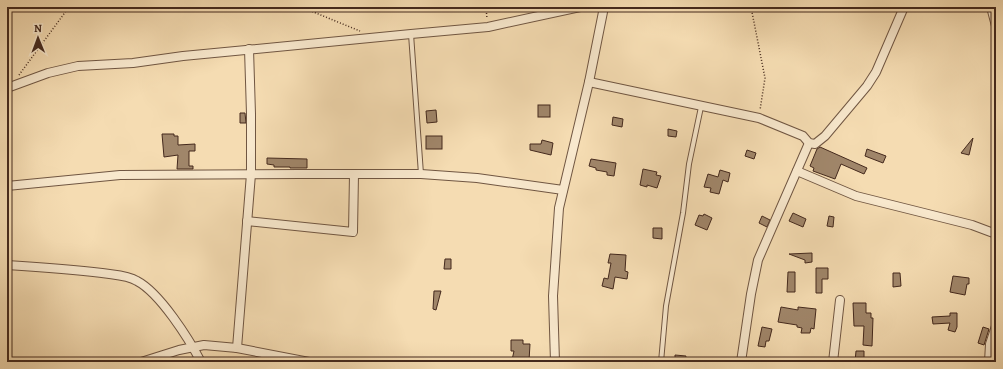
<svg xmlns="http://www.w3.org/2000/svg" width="1003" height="369" viewBox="0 0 1003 369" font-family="Alegreya,serif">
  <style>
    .building { fill: #a0866a; stroke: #44291d }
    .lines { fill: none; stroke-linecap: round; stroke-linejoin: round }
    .lane-casing { stroke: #705642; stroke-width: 6 }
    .street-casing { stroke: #705642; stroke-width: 10 }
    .path { stroke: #44291d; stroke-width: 1.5; stroke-dasharray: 1 2; stroke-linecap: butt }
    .lane { stroke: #f8e8cd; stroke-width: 4 }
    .street { stroke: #f8e8cd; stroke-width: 8 }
  </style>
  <rect width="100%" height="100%" fill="#f5dcb2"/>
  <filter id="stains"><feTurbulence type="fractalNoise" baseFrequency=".005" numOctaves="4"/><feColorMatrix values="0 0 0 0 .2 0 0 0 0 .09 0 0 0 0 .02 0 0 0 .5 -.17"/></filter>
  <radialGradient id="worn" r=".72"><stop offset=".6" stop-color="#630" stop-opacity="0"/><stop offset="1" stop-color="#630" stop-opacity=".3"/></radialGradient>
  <g class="building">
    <rect x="538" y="105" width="12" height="12"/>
    <path d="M436 110 437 122 427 123 426 111Z"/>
    <path d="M240 113H245L246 123H240Z"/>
    <path d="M613 117 623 119 622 127 612 125Z"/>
    <path d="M668 129 677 131 676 137 668 136Z"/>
    <path d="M162 134H174V136H178V145L195 144V151H189V166H193V169H177L178 155 164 157Z"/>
    <rect x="426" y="136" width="16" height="13"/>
    <path d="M973 138 969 155 961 153Z"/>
    <path d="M542 140 553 143 551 155 530 150V144H541Z"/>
    <path d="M820 147 867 168 864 174 841 164 835 179 813 171 814 168 810 166 817 149Z"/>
    <path d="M867 149 886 156 883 163 865 156Z"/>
    <path d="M747 150 756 153 754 159 745 156Z"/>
    <path d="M267 158 307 159V168H290V167H274V165L267 164Z"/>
    <path d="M591 159 616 163 614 176 607 175V172L596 170V168L589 166Z"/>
    <path d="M643 169 657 172 656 175 661 176 657 188 647 185V187L640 185Z"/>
    <path d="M720 170 730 173 728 182 723 180 719 194 710 192 711 188 704 187 708 174 718 177Z"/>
    <path d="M793 213 806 219 803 227 789 221Z"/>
    <path d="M704 214 712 218 707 230 695 225 699 215 703 216Z"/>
    <path d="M762 216 770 220 767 227 759 223Z"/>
    <path d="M829 216 834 217 833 227 827 226Z"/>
    <path d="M653 228H662V239L653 238Z"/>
    <path d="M812 253V262L805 263V260L789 254Z"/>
    <path d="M610 254 626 255 625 271 628 272 627 279 615 277 613 289 602 286 604 278 608 279 611 263H608Z"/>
    <path d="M445 259H451V269H444Z"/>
    <path d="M816 268H828V279H822V293H816Z"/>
    <path d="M788 272H795V292H787Z"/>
    <path d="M893 273H900L901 286 893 287Z"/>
    <path d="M953 276 969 278V284H967L965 295 950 292Z"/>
    <path d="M434 291H441L436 310 433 309Z"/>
    <path d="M853 303H866V313H871V318H873L872 346 863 345 864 326H854Z"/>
    <path d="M781 307 798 310V307L816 309 814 329 811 328 810 333H801L802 328 797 327V325L778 322Z"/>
    <path d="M950 313H957V327L955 332 948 330 950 323 933 324 932 317 950 316Z"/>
    <path d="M762 327 772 329 769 341H766L765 347 758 346Z"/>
    <path d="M983 327 989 329 984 345 978 343Z"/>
    <path d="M511 340H523V344H530L529 361 512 360 514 351H511Z"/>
    <path d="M856 351H864V362H855Z"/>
    <path d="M675 355 686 356 685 362H675Z"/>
  </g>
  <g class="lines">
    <defs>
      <g id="lane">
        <path d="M411 34 421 174"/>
        <path d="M661 362 666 306 683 213 689 164 701 107"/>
      </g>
      <g id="street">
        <path d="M991 7 996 26"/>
        <path d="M589 82 759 118 803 136 809 143 815 144 825 136 867 86 876 72 904 7"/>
        <path d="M7 88 48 73 78 66 133 63 183 56 411 34 488 27 580 7"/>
        <path d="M797 171 856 196 972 225 996 234"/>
        <path d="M7 186 120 175 300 174H421L477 178 563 190"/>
        <path d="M247 221 353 232 354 174"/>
        <path d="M7 265C39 267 70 269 102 273 113 275 127 275 137 281 160 293 189 339 201 362"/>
        <path d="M237 348 251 174V114L249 49"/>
        <path d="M141 362 179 350 204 345 237 348 309 362"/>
        <path d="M555 362 553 296 559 208 589 82 604 7"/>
        <path d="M741 362 751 294 758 260 809 143"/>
        <path d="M833 362 840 300"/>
        <path d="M989 362 990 344 996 326"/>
      </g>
    </defs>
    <use href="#lane" class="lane-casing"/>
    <use href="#street" class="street-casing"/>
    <g class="path">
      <path d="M301 7 360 31"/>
      <path d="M486 7 487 19"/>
      <path d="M751 7 765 78 760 110"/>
      <path d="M19 75 69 7"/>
    </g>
    <use href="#lane" class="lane"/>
    <use href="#street" class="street"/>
  </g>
  <rect width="1003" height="369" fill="none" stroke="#f5dcb2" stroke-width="24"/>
  <rect x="8" y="8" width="987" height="353" fill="none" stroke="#44291d" stroke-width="2"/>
  <rect x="12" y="12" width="979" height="345" fill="none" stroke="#44291d"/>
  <g transform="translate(38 38) rotate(359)" stroke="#f8e8cd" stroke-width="3" paint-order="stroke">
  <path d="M0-3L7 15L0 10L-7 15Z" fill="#44291d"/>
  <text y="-6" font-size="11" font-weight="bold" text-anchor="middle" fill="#44291d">N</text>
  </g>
  <rect width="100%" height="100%" filter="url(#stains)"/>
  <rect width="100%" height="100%" fill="url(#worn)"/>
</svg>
